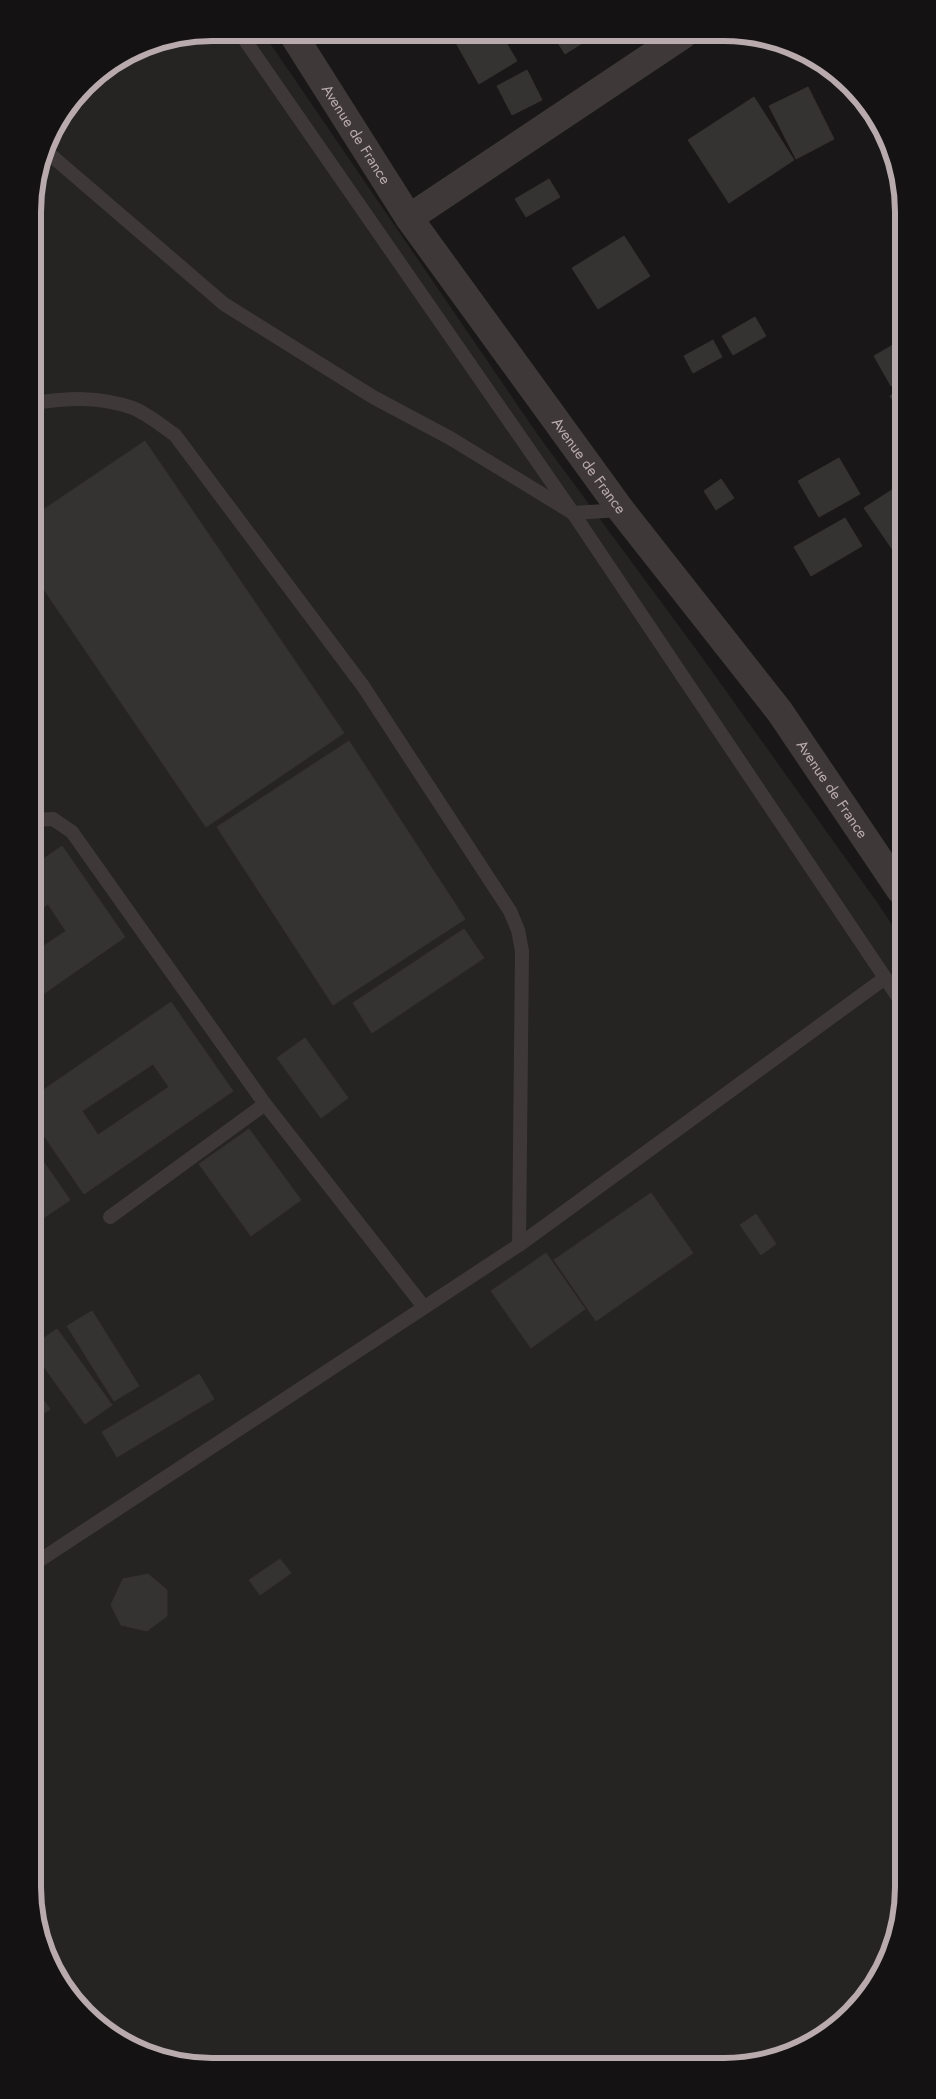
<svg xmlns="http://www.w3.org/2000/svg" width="936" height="2099" viewBox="0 0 936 2099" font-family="Jost,sans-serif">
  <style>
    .built { fill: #262323 }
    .building { fill: #353232; stroke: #353231; fill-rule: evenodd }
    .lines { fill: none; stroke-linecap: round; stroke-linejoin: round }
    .service { stroke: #3e3839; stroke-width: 14 }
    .minor { stroke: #3e3839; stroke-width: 28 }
    .tertiary { stroke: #3e3839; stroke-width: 28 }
    .labels { text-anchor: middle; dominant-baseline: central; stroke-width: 4; stroke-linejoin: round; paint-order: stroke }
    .street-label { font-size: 15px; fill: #b9aaad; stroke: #141212 }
    .rim { fill: none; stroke: #b9aaad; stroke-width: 6 }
  </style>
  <rect width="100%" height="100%" fill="#191717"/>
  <path class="built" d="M212 33H263L538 435 701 656 879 905 900 937 903 1899 890 1955 866 1997 824 2036 771 2060 177 2063 93 2022 63 1987 39 1934 33 200 51 133 93 77 144 46Z"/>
  <g class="building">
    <path d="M429 34H452L435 44Z"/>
    <path d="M467 34H501L517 61 479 84 455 41Z"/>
    <path d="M553 35H595L565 54Z"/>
    <path d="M527 70 542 100 512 115 497 86Z"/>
    <path d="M808 87 834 139 796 159 769 106Z"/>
    <path d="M754 97 794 160 729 203 688 140Z"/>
    <path d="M549 179 560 197 526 217 515 199Z"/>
    <path d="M624 236 650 276 598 309 572 268Z"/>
    <path d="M755 317 766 336 733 355 722 336Z"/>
    <path d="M713 340 722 357 693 373 684 356Z"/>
    <path d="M898 342V382L891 386 874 356Z"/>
    <path d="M898 390V409L890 396Z"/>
    <path d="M145 441 344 733 206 827 34 575V516Z"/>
    <path d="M839 458 860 494 819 517 798 481Z"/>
    <path d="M721 479 734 498 716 510 704 491Z"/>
    <path d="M898 486 899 559 864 508Z"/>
    <path d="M845 518 862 546 811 576 794 547Z"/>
    <path d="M349 741 465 919 333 1005 217 827Z"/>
    <path d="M62 846 125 937 36 999 35 952 66 931 48 904 35 913V865Z"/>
    <path d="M464 929 484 958 372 1033 353 1003Z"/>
    <path d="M171 1002 233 1091 84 1194 36 1124V1095ZM153 1064 169 1087 98 1135 82 1111Z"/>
    <path d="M305 1038 348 1098 321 1118 277 1058Z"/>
    <path d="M249 1129 301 1200 251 1236 199 1164Z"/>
    <path d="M36 1151 70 1200 36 1223Z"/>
    <path d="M651 1193 693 1253 596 1321 554 1260Z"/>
    <path d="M756 1214 776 1244 761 1255 740 1225Z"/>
    <path d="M546 1253 585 1309 531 1348 491 1291Z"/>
    <path d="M92 1311 139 1386 114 1401 67 1326Z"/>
    <path d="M57 1329 112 1405 85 1424 37 1357V1343Z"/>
    <path d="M199 1374 214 1399 117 1457 102 1432Z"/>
    <path d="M37 1391 50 1409 37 1418Z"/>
    <path d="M280 1559 291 1573 260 1595 249 1580Z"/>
    <path d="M148 1574 167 1590V1616L147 1631 121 1625 111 1605 123 1579Z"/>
  </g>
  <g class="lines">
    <g class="service">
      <path d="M240 33 573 513 900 1000"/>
      <path d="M46 151 224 304 373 397 450 438 573 513 621 510"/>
      <path d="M34 403C68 398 99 396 133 408 148 414 162 426 175 435L363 686 510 911 518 930 522 951 519 1245"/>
      <path d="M35 820 53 819 72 832 265 1104 424 1307"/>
      <path d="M110 1217 265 1104"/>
      <path d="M37 1562 519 1245 885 978"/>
    </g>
    <path class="minor" d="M409 218 683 35"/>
    <path class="tertiary" id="s1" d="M292 33 409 218 621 510 780 712 900 890"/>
  </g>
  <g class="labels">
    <g class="street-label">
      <text stroke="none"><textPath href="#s1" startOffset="120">Avenue de France</textPath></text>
      <text stroke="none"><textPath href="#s1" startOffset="525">Avenue de France</textPath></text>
      <text stroke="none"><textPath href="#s1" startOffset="930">Avenue de France</textPath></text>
    </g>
  </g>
  <path d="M0 0H936V2099H0ZM212 41H724A171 171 0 0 1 895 212V1887A171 171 0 0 1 724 2058H212A171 171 0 0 1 41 1887V212A171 171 0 0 1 212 41Z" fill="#141212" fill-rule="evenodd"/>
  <path class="rim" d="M212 41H724A171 171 0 0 1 895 212V1887A171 171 0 0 1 724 2058H212A171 171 0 0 1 41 1887V212A171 171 0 0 1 212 41Z"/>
</svg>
